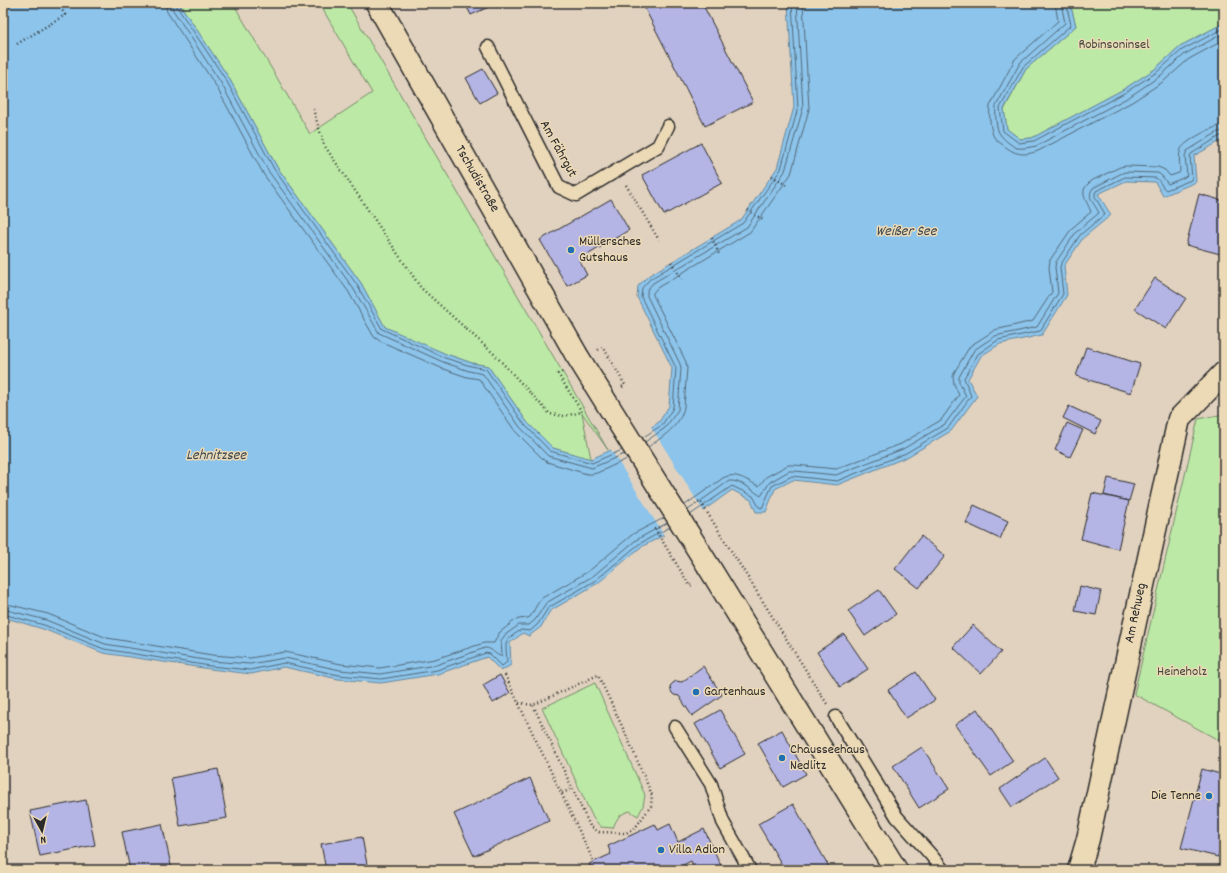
<svg xmlns="http://www.w3.org/2000/svg" width="1227" height="873" viewBox="0 0 1227 873" font-family="Dekko,sans-serif">
  <style>
    .green { fill: #bce9a6; stroke: #748a68 }
    .water { fill: #8cc4eb; stroke: #65879e }
    .pier { fill: #e1d2bf }
    .lines { fill: none; stroke-linecap: round; stroke-linejoin: round }
    .shore { stroke: #526878; stroke-width: 1 }
    .building { fill: #b4b4e5; stroke: #2b2b2b }
    .lane-casing { stroke: #2b2b2b; stroke-width: 15 }
    .street-casing { stroke: #2b2b2b; stroke-width: 25 }
    .primary-casing { stroke: #2b2b2b; stroke-width: 25 }
    .path { stroke: #2b2b2b; stroke-width: 2.5; stroke-dasharray: 1 3; stroke-linecap: butt }
    .lane { stroke: #ecd9b6; stroke-width: 12 }
    .street { stroke: #ecd9b6; stroke-width: 22 }
    .primary { stroke: #ecd9b6; stroke-width: 22 }
    .primary-bridge-casing { stroke: #2b2b2b; stroke-width: 25; stroke-linecap: butt }
    .primary-bridge { stroke: #ecd9b6; stroke-width: 22 }
    .poi-dot { fill: #1f6fb2; stroke: #ecd9b6; stroke-width: 1.5 }
    .labels { text-anchor: middle; dominant-baseline: central; stroke-width: 3; stroke-linejoin: round; paint-order: stroke }
    .park-label { font-size: 14px; fill: #41483d; stroke: #ecd9b6 }
    .street-label { font-size: 14px; fill: #2b2b2b; stroke: #ecd9b6 }
    .poi-label { font-size: 14px; fill: #2b2b2b; stroke: #ecd9b6; text-anchor: start }
    .water-label { font-size: 15px; font-style: italic; fill: #3e4a51; stroke: #ecd9b6 }
  </style>
  <rect width="100%" height="100%" fill="#e1d2bf"/>
  <filter id="ink" filterUnits="userSpaceOnUse"><feTurbulence type="fractalNoise" baseFrequency=".025" numOctaves="2"/><feDisplacementMap in="SourceGraphic" scale="8" xChannelSelector="R" yChannelSelector="G"/><feConvolveMatrix kernelMatrix="1 2 1 2 8 2 1 2 1" color-interpolation-filters="sRGB"/></filter>
  <g filter="url(#ink)">
    <g class="green">
      <path d="M179 3H233L310 134 372 93 319 3H347L608 450 582 413 591 459 553 448 527 422 488 366 472 363 446 354 426 346 385 327 361 283 277 167 229 78Z"/>
      <path d="M1070 3H1224V23L1180 46 1155 69 1124 89 1032 138 1020 139 1007 129 1004 110 1026 69 1076 26Z"/>
      <path d="M1224 414V743L1134 694 1198 419Z"/>
      <path d="M595 683 645 795 643 806 638 816 630 811C619 814 617 818 613 828L601 827 593 818 542 708Z"/>
    </g>
    <path class="water" d="M3 3H179L229 78 277 167 361 283 385 327 446 354 472 363 488 366 527 422 553 448 591 459 631 441 659 422 669 406 672 368 637 297 638 286 648 276 741 220 777 168 794 107 788 3H1070L1076 26 1026 69 1004 109 1007 129 1020 139 1032 138 1124 89 1155 69 1180 46 1224 23V139L1194 156 1196 182 1163 196 1155 182 1126 181 1098 194 1111 215 1083 238 1064 266 1067 295 1042 335 1000 344 981 356 968 379 977 396 951 431 907 457 837 485 793 480 775 489 766 512H756L751 500 732 490 682 526 641 547 598 583 550 611 541 627 529 636 523 633 510 643 511 665 501 671 487 657 438 674 381 683 338 679 284 667 251 674 210 669 103 653 43 629 3 617Z"/>
    <path class="pier" d="M650 425 704 512 683 527 665 537 610 448 630 439Z"/>
    <g class="lines">
      <g class="shore">
        <path d="M165 3 167 12 216 86 264 175 348 291 374 337 380 341 441 368 467 377 479 379 515 431 542 458 547 462 587 474H592L597 473 627 459"/>
        <path d="M171 3 173 10 221 83 269 172 353 288 379 333 443 362 469 371 483 374 520 427 548 456 592 468 624 454"/>
        <path d="M176 3 177 7 226 80 274 169 357 285 382 329 445 358 471 366 486 369 524 424 550 451 592 463 622 450"/>
        <path d="M1055 3 1058 21 1015 59 990 106C989 113 990 131 994 137 996 140 1000 143 1003 145 1016 155 1023 156 1038 151L1132 102 1164 81 1189 59 1224 40"/>
        <path d="M1061 3 1065 23 1020 63 996 106C995 112 996 130 1000 134 1003 139 1012 146 1017 148 1022 149 1031 147 1036 146L1129 97 1160 76 1185 54 1224 33"/>
        <path d="M1066 3 1071 25 1023 67 1000 108 1003 131 1019 143 1034 141 1126 92 1157 72 1182 50 1224 28"/>
        <path d="M642 438 662 425 673 408 676 368 641 297 642 288 650 279 743 223 781 169 798 108 792 3"/>
        <path d="M645 442 665 428 678 410 681 368 680 364 647 296V290L653 283 747 227 785 171 803 108 797 3"/>
        <path d="M648 447C663 437 681 425 684 407L687 368 686 362 653 295V293L657 288 750 232 791 174 809 109 803 3"/>
        <path d="M685 505 723 478C736 471 747 481 759 486L766 477 788 465H795L836 469 901 444 941 420 959 395 954 384 953 376 955 371 970 346 995 330 1033 321 1052 292 1049 268 1050 260 1072 228 1091 212C1087 200 1076 191 1093 180L1120 167 1126 166 1158 167 1165 170 1170 176 1179 173 1180 171C1180 164 1178 156 1181 149 1185 141 1215 125 1224 125"/>
        <path d="M688 510 729 481C741 480 753 491 761 496L770 482 789 471H795L836 475 903 449 945 424 966 396 959 382V377L974 350 995 336 1037 327 1058 293 1055 267 1056 262 1076 232 1099 213C1095 204 1086 198 1093 188L1122 173 1126 172 1158 173 1162 176 1168 184 1185 177 1187 175 1185 156 1187 151 1218 132 1224 131"/>
        <path d="M690 515 732 486 753 496 759 507 762 508 772 486 792 476 837 481 906 453 948 428 971 396 964 378 978 354 998 340 1040 331 1063 294 1060 267 1061 264 1080 235 1105 214 1095 197V194L1096 191 1125 177 1156 178C1161 181 1161 187 1166 190L1191 180 1192 178 1190 157 1191 154 1220 136H1224"/>
        <path d="M3 603 48 614 107 638 212 655 250 658 285 652 341 664 380 668 435 659 484 643H494L499 633 514 621 519 619 527 618 530 617 538 603 542 598 589 571 633 534 664 518"/>
        <path d="M3 609 46 620 105 644 211 661 250 664 285 658 340 670 380 674 436 665 485 648C493 648 494 655 501 656L502 655 501 641 505 635 519 625H529L535 620 546 603 593 576 636 540 667 523"/>
        <path d="M3 614 44 625 104 649 210 666 250 670 284 663 339 675 381 679 437 670 486 653 490 654 502 666 507 662C506 641 502 642 521 630L530 631 538 624 548 608 596 580 639 544 670 527"/>
      </g>
    </g>
    <g class="building">
      <path d="M465 3H497L471 15Z"/>
      <path d="M642 3H702L753 102 705 126Z"/>
      <path d="M483 69 497 93 480 103 466 78Z"/>
      <path d="M701 143 722 183 664 215 642 175Z"/>
      <path d="M1199 194 1224 201V255L1186 245Z"/>
      <path d="M611 199 629 230 579 260 587 275 567 286 540 240Z"/>
      <path d="M1155 278 1186 298 1166 329 1135 309Z"/>
      <path d="M1086 347 1140 364 1131 393 1076 376Z"/>
      <path d="M1069 406 1101 421 1095 434 1063 418Z"/>
      <path d="M1067 423 1083 430 1070 457 1055 450Z"/>
      <path d="M1108 478 1134 484 1129 501 1104 495Z"/>
      <path d="M1092 493 1129 501 1118 549 1081 539Z"/>
      <path d="M974 505 1008 521 1000 539 966 523Z"/>
      <path d="M921 536 945 556 919 588 895 569Z"/>
      <path d="M1080 586 1101 591 1096 615 1075 611Z"/>
      <path d="M879 590 896 614 865 636 848 611Z"/>
      <path d="M973 625 1001 652 981 674 953 647Z"/>
      <path d="M844 634 868 669 840 687 817 652Z"/>
      <path d="M703 666 722 695 692 716 679 696 674 695 672 693 671 691 670 686 673 683 676 681 682 682Z"/>
      <path d="M916 672 935 700 906 718 888 690Z"/>
      <path d="M500 675 510 693 493 703 483 685Z"/>
      <path d="M977 709 1013 761 991 776 955 725Z"/>
      <path d="M720 710 745 754 720 768 695 724Z"/>
      <path d="M782 730 806 774 783 787 758 743Z"/>
      <path d="M922 747 949 789 919 808 893 766Z"/>
      <path d="M1045 758 1058 777 1012 807 1000 789Z"/>
      <path d="M218 769 227 818 180 826 171 778Z"/>
      <path d="M1202 769 1224 775V835L1218 857 1181 848Z"/>
      <path d="M530 778 549 821 474 856 454 814Z"/>
      <path d="M86 800 95 845 40 856 30 811Z"/>
      <path d="M793 804 831 870H785L758 824Z"/>
      <path d="M162 824 172 870H130L122 832Z"/>
      <path d="M655 824 658 830 670 824 678 842 704 829 723 870H695L691 861 673 870H592L589 864 611 854 608 846Z"/>
      <path d="M362 837 368 870H326L321 844Z"/>
    </g>
    <g class="lines">
      <defs>
        <g id="lane">
          <path d="M488 47 559 187 576 195 658 146 668 126"/>
          <path d="M836 717 897 817 931 855 943 870"/>
          <path d="M675 727 711 784 723 822 750 870"/>
        </g>
        <path id="street" d="M1079 870 1088 839 1179 419 1224 373"/>
        <g id="primary">
          <path d="M377 3 576 354"/>
          <path d="M709 567 896 870"/>
        </g>
      </defs>
      <use href="#lane" class="lane-casing"/>
      <use href="#street" class="street-casing"/>
      <use href="#primary" class="primary-casing"/>
      <g class="path">
        <path d="M3 6 9 3"/>
        <path d="M17 44 65 15 58 3"/>
        <path d="M313 109 324 145 421 288 494 354 550 414 564 416 582 412"/>
        <path d="M772 176 786 185"/>
        <path d="M626 185 659 240"/>
        <path d="M748 210 763 220"/>
        <path d="M712 238 719 254"/>
        <path d="M671 262 682 279"/>
        <path d="M598 350 602 347 606 352 625 385 622 387"/>
        <path d="M1221 350 1224 341"/>
        <path d="M562 372 558 374 582 412"/>
        <path d="M695 504 700 501 827 704"/>
        <path d="M659 527 655 529 690 586 693 584"/>
        <path d="M505 675 594 862"/>
        <path d="M519 703 533 705 598 675 628 739 652 795 651 806 635 828 626 833 599 832 590 826 533 705"/>
        <path d="M562 793 572 789"/>
      </g>
      <use href="#lane" class="lane"/>
      <use href="#street" class="street"/>
      <use href="#primary" class="primary"/>
      <defs>
        <path id="primary-bridge" d="M576 354 709 567"/>
      </defs>
      <use href="#primary-bridge" class="primary-bridge-casing"/>
      <use href="#primary-bridge" class="primary-bridge"/>
    </g>
  </g>
  <g class="poi-dot">
    <circle cx="571" cy="250" r="4"/>
    <circle cx="696" cy="692" r="4"/>
    <circle cx="782" cy="758" r="4"/>
    <circle cx="1209" cy="796" r="4"/>
    <circle cx="661" cy="850" r="4"/>
  </g>
  <g class="labels">
    <g class="park-label">
      <text x="1114" y="45">Robinsoninsel</text>
      <text x="1182" y="672">Heineholz</text>
    </g>
    <g class="street-label">
      <text transform="translate(558 149) rotate(61)">Am Fährgut</text>
      <text transform="translate(477 179) rotate(60)">Tschudistraße</text>
      <text transform="translate(1136 613) rotate(-78)">Am Rehweg</text>
    </g>
    <g class="poi-label">
      <text x="579" y="242">Müllersches<tspan x="579" dy="16">Gutshaus</tspan></text>
      <text x="704" y="692">Gartenhaus</text>
      <text x="790" y="750">Chausseehaus<tspan x="790" dy="16">Nedlitz</tspan></text>
      <text x="1201" y="796" text-anchor="end">Die Tenne</text>
      <text x="669" y="850">Villa Adlon</text>
    </g>
    <g class="water-label">
      <text x="906" y="232">Weißer See</text>
      <text x="216" y="456">Lehnitzsee</text>
    </g>
  </g>
  <rect width="1227" height="873" fill="none" stroke="#ecd9b6" stroke-width="16"/>
  <rect x="8" y="8" width="1211" height="857" fill="none" stroke="#2b2b2b" stroke-width="1.5" filter="url(#ink)"/>
  <g transform="translate(42 831) rotate(172)" stroke="#ecd9b6" stroke-width="3" paint-order="stroke">
  <path d="M0-3L7 15L0 10L-7 15Z" fill="#2b2b2b"/>
  <text y="-6" font-size="11" font-weight="bold" text-anchor="middle" fill="#2b2b2b">N</text>
  </g>
</svg>
